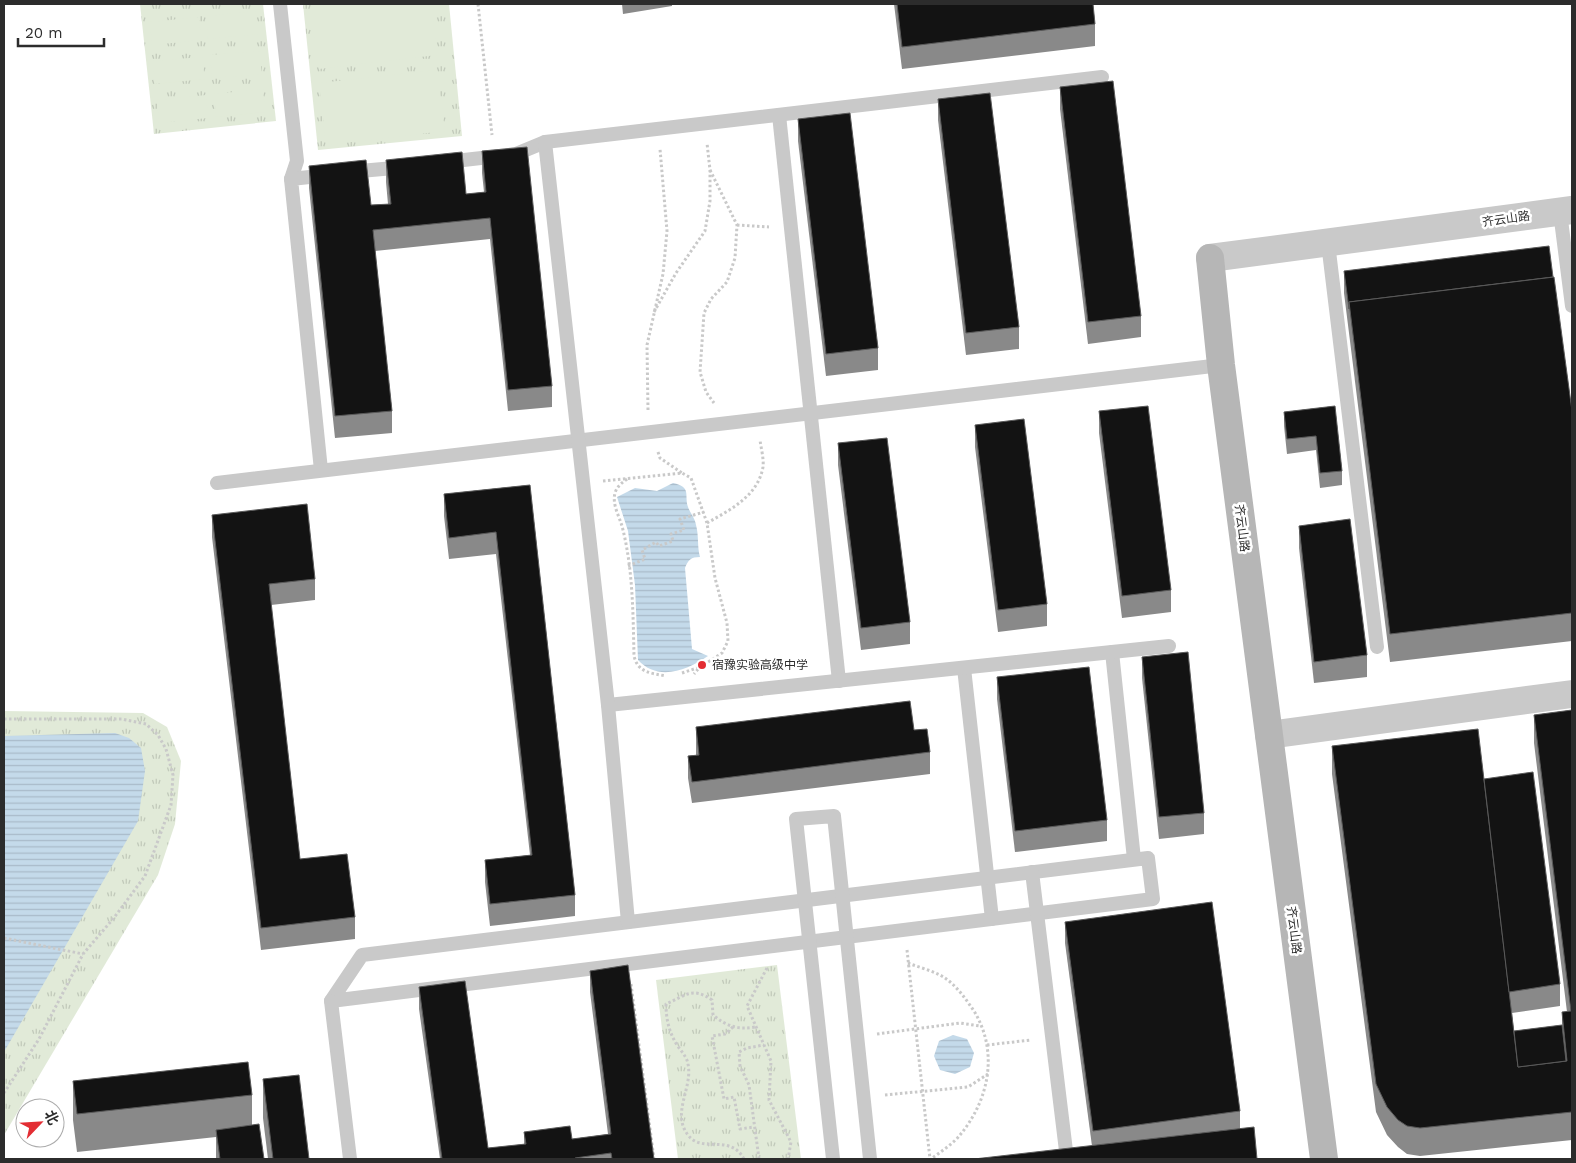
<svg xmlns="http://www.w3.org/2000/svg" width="1576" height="1163" viewBox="0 0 1576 1163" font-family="'Work Sans','Noto Sans SC',sans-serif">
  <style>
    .grass { fill: url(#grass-tufts) }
    .pitch { fill: #e1ead8 }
    .water { fill: url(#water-rules) }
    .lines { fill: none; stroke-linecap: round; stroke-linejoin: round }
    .path { stroke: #c9c9c9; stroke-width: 3; stroke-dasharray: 2.5 2.5; stroke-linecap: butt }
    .lane { stroke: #c9c9c9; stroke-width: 14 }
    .street { stroke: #c9c9c9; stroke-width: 28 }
    .secondary { stroke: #b6b6b6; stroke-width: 28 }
    .wall { fill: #898989 }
    .building { fill: #131313; stroke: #5a5a5a }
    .poi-dot { fill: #e32d33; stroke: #fff; stroke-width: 2 }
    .labels { text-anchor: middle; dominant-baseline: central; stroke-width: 5; stroke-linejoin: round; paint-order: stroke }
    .street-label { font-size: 12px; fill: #2c2c2c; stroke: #fff }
    .poi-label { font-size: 12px; fill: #2c2c2c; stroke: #fff; text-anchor: start }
  </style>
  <defs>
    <pattern id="grass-tufts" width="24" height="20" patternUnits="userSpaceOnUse" patternTransform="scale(1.25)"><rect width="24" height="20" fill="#e1ead8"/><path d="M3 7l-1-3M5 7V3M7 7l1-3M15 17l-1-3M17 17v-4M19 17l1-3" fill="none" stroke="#c1c9ba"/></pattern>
    <pattern id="water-rules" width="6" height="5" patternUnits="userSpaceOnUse" patternTransform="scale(1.25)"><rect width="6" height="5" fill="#c4daea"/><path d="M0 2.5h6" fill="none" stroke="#a9bbc9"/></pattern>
  </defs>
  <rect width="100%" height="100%" fill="#fff"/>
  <g class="grass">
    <path d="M140 4H263L276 121 154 134Z"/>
    <path d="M303 4H449L462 136 318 150Z"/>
    <path d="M4 711 143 713 167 727 181 761 175 824 158 875 4 1135Z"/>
    <path d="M777 965 801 1159H678L656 980Z"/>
  </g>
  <g class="pitch">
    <path d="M338 4H431L437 55 319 69 311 7Z"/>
    <path d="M256 11 258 34 208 39 207 16Z"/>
    <path d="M199 17 201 40 152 45 150 22Z"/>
    <path d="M259 51 262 74 212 78 210 55Z"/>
    <path d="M202 57 205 79 155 84 153 61Z"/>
    <path d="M437 70 445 131 326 145 319 83Z"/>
    <path d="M263 89 265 112 216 117 214 94Z"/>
    <path d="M206 95 208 118 159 123 157 100Z"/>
  </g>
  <g class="water">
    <path d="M673 483C692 487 684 495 688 507 690 513 695 518 696 525 699 536 697 546 700 557 691 557 688 560 685 568L692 649 708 656C688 670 658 682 638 660L635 585 628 531 617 497 635 488 657 491Z"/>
    <path d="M115 733 129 738 141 748 145 771 138 821 4 1052V736Z"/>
    <path d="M953 1035 967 1039 974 1053 970 1067 955 1074 940 1070 934 1056 939 1041Z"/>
  </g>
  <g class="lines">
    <g class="path">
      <path d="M478 4 492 135"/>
      <path d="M710 170 737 225 735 258 727 282 711 299 704 313 700 372 706 392 714 403"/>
      <path d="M737 225 769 227"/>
      <path d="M654 312 676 273 705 231 710 201V170L707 143"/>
      <path d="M648 410 647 345 663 274 667 231 660 149"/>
      <path d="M658 452 660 458 682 473"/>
      <path d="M627 479C622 483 617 486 615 493 612 504 619 516 622 526 633 568 633 613 634 656 638 673 651 673 666 676"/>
      <path d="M603 481 682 473 691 478 707 523 715 578 727 623 728 641 722 653 699 668 694 674"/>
      <path d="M707 523C730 510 758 496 763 467 764 459 761 448 760 440"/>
      <path d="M628 566 645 559 642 550 656 542 659 546 673 541 671 534 684 530 680 519 704 512"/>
      <path d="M682 673 697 668"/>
      <path d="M4 719H122L146 724 158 735 166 749 173 775 171 805 145 876 113 919 83 954 39 1039 4 1093"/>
      <path d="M4 938 83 954"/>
      <path d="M907 950 930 1159"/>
      <path d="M908 963C918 967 930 970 940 975 955 983 965 998 974 1011 999 1052 989 1100 960 1135 953 1144 940 1152 931 1159"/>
      <path d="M767 968 747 1006 771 1061 769 1100 791 1142 788 1159"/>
      <path d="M631 984 654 1159"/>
      <path d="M733 1027 725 1034 712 1036 724 1099 734 1097 740 1129 754 1127"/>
      <path d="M877 1034 960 1023 980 1026"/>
      <path d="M987 1045 1031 1040"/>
      <path d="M885 1095 968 1087 988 1074"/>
      <path d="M744 1159C730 1133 702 1154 688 1135 671 1113 693 1088 688 1064 687 1057 681 1051 677 1045 669 1032 666 1019 666 1004 685 996 692 986 712 1000L713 1015C726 1026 738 1030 755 1027"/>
      <path d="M759 1159 749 1085 740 1066 739 1052 747 1048 764 1045"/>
    </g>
    <g class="lane">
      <path d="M280 4 297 161 291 179"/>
      <path d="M779 115 839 681"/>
      <path d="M446 162 516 154 545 142"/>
      <path d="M349 172 405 167"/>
      <path d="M1560 212 1572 306"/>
      <path d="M1328 243 1377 647"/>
      <path d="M321 470 291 179 328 175"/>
      <path d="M217 483 1221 365"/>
      <path d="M1112 652 1134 859"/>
      <path d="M964 668 992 919"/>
      <path d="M608 705 1169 646"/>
      <path d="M1148 858 1153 899 331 1001 362 955Z"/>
      <path d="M1032 872 1067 1159"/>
      <path d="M628 922 608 705 545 142 1102 77"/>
      <path d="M331 1001 350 1159"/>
      <path d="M833 1159 796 819 834 816 870 1159"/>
    </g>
    <g class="street">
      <path d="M1210 258 1572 210"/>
      <path d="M1269 735 1572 694"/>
    </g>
    <path class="secondary" d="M1210 258 1221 365 1324 1159"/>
  </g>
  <g class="wall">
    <path d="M622 4H672V6L623 14Z"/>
    <path d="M894 4H1093L1095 24V46L902 69Z"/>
    <path d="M1060 87 1141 316V337L1088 344 1060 109Z"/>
    <path d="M938 99 1019 327V349L966 355 938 120Z"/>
    <path d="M798 119 878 348V370L826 376 798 141Z"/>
    <path d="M482 151 552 386V407L508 411 490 239 375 251 392 411V433L335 438 309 188V166L371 205 388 204 386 182V160L466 194 484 192 482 173Z"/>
    <path d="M1344 271 1553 277 1572 411V641L1390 662 1344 293Z"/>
    <path d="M1335 406 1342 471V485L1320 488 1316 450 1287 454 1284 426V412Z"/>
    <path d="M1099 411 1171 590V612L1122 618 1099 433Z"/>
    <path d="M975 425 1047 604V626L998 632 975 447Z"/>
    <path d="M838 443 910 622V644L861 650 838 465Z"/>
    <path d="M530 485 575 895V916L490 926 485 882V860L530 855 496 554 449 559 444 516V494Z"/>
    <path d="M212 515 315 579V600L271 605 300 859 355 917V939L261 950 212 537Z"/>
    <path d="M1299 526 1367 655V677L1314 683 1299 548Z"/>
    <path d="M1142 657 1204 813V834L1159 839 1142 678Z"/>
    <path d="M997 677 1107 820V841L1015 852 997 699Z"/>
    <path d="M1572 710V1140L1420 1156 1407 1154 1398 1147 1387 1135 1376 1112 1332 774V746L1484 779 1560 984V1006L1512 1013 1514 1031 1562 1025V1012H1567L1534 743V715Z"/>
    <path d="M696 727 914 730 930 752V774L692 803 688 778V756L696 755Z"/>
    <path d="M1065 922 1240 1111V1129L1092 1146 1065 943Z"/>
    <path d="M590 971 654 1159H440L419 1009V987L488 1148 524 1144V1132L572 1139 608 1134 590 992Z"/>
    <path d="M263 1079 309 1159H268L263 1118Z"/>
    <path d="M73 1081 252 1095V1125L264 1159H216V1137L77 1152 73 1120Z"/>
  </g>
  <g class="building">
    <path d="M897 4H1093L1095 24 902 47Z"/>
    <path d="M1113 81 1141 316 1088 322 1060 87Z"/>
    <path d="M990 93 1019 327 966 333 938 99Z"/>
    <path d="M850 113 878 348 826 354 798 119Z"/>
    <path d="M527 147 552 386 508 390 490 218 373 230 392 411 335 416 309 166 366 160 371 205 391 204 386 160 462 152 466 194 486 192 482 151Z"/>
    <path d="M1549 246 1553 277 1349 302V309L1344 271Z"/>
    <path d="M1554 277 1572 411V613L1390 634 1349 302Z"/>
    <path d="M1148 406 1171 590 1122 596 1099 411Z"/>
    <path d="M1335 406 1342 471 1320 473 1316 436 1287 439 1284 412Z"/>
    <path d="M1024 419 1047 604 998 610 975 425Z"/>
    <path d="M887 438 910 622 861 628 838 443Z"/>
    <path d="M530 485 575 895 490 904 485 860 532 855 496 532 449 538 444 494Z"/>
    <path d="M307 504 315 579 269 584 300 859 347 854 355 917 261 928 212 515Z"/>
    <path d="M1350 519 1367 655 1314 662 1299 526Z"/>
    <path d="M1188 652 1204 813 1159 817 1142 657Z"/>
    <path d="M1089 667 1107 820 1015 831 997 677Z"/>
    <path d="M910 701 914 730 927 729 930 752 692 782 688 756 699 755 696 727Z"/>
    <path d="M1572 710V1112L1420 1128 1407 1126 1398 1120 1387 1107 1376 1084 1332 746 1478 729 1518 1067 1567 1061 1562 1012 1571 1011 1534 715Z"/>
    <path d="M1533 772 1560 984 1509 992 1484 779Z"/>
    <path d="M1212 902 1240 1111 1093 1131 1065 922Z"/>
    <path d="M628 965 654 1159H612L611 1153 575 1158V1159H442L419 987 465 981 488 1148 526 1144 524 1132 570 1126 572 1139 611 1134 590 971Z"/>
    <path d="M1562 1025 1566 1061 1518 1067 1514 1031Z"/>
    <path d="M248 1062 252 1095 77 1114 73 1081Z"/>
    <path d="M299 1075 309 1159H273L263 1079Z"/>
    <path d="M259 1124 264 1159H220L216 1130Z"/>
    <path d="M1254 1127 1257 1159H974Z"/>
  </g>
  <circle class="poi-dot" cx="702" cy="665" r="5"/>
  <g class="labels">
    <g class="street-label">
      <text transform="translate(1506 219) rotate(-8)">齐云山路</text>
      <text transform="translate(1242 528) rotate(83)">齐云山路</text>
      <text transform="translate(1294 930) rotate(83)">齐云山路</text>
    </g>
    <g class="poi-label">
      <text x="712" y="665">宿豫实验高级中学</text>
    </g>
  </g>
  <rect width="1576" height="1163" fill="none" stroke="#2c2c2c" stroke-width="10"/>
  <g transform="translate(40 1123) rotate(65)"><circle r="24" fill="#ffffff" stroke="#ababab"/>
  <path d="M0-4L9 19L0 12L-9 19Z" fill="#e32d33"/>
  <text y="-8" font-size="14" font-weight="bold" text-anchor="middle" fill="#2c2c2c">北</text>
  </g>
  <path d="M18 38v8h86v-8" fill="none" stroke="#2c2c2c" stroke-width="2.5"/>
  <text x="25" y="38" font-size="15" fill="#2c2c2c" stroke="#ffffff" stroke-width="4" paint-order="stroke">20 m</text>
</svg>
